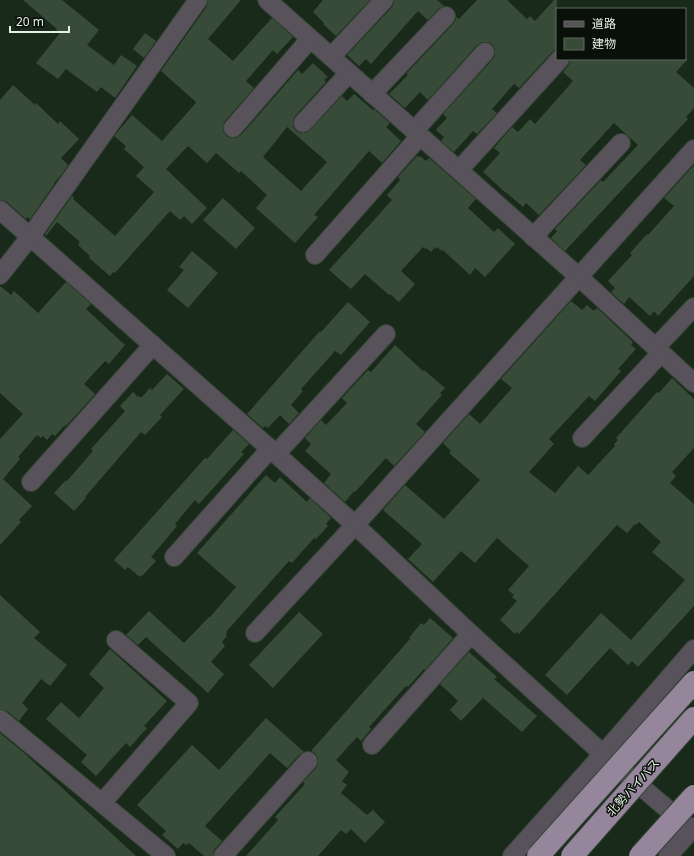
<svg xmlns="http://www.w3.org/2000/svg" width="694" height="856" viewBox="0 0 694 856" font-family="'Noto Sans','Noto Sans JP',sans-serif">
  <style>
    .building { fill: #384b39; fill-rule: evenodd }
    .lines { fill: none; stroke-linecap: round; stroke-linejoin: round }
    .minor-casing { stroke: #354636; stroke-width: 20 }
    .minor { stroke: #58525b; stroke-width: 18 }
    .trunk-bridge-casing { stroke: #354636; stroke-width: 24; stroke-linecap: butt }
    .trunk-bridge { stroke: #95869c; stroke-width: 22 }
    .labels { text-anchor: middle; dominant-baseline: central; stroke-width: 3; stroke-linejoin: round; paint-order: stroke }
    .street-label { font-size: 12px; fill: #e4f0e4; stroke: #091009 }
  </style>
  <rect width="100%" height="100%" fill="#192a1a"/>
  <g class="building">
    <path d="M23 0H62L99 30 87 45 114 65 121 55 137 66 115 98 101 87 97 92 66 69 58 79 36 63 60 33 56 30 57 29Z"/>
    <path d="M208 0H241L208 39 233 61 272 18 293 37 277 54 273 50 246 81 254 88 225 121 223 126V131L226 136 231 138H236L241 135 298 70 302 74 313 63 328 77 324 80 326 82 295 116 293 120V126L296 131 300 133H306L310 130 342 96 347 101 354 94 373 110 374 109 390 123 386 127 401 141 382 163 369 151 314 215 318 217 295 243 256 208 267 195 241 171 239 173 216 153 207 163 188 146 166 169 207 208 192 224 184 216 180 220 170 211 115 273 113 272 110 276 89 258 90 256 78 245 80 242 57 222 46 236 45 234 72 196 74 197 73 199 115 236 154 192 136 176 144 167 124 149 126 146 114 136 132 115 162 141 195 104 196 102 161 71 207 6ZM287 127 327 162 301 191 263 157Z"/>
    <path d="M323 0H370L336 36 323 24 324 23 313 12Z"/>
    <path d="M394 0H437L444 6 438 9 428 20 418 11 371 64 366 59 359 66 347 55 392 7 394 3Z"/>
    <path d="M477 0H507L527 19 530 16 535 21 554 0H557V49L552 52 519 88 514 84 492 109 497 113 477 134 473 131 454 152 441 141 444 137 436 130 447 118 443 114 493 59 495 55V49L492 44 488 42H482L477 45 428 100 420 92 405 108 389 94 408 75 406 74 454 23 456 19V17L459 19Z"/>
    <path d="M145 33 156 41 144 58 133 49Z"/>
    <path d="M570 59H688L676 72 694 88V108L686 117 688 119 565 251 551 238 557 231 555 229 601 180 603 182 638 145 628 136 614 123 580 160 586 165 539 215 526 203 523 207 507 193H506L483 172 500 153 494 148 512 127 518 132 530 119 535 124 573 81 563 72 568 66 570 62Z"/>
    <path d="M13 85 35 105 36 103 58 124 60 121 79 139 61 158 68 165 62 174 54 183H55L30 219 27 217 26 219 7 202 2 200H0V100Z"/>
    <path d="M417 156 419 157 420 156 426 161 429 158 476 199 468 208 494 232 498 228 515 244 485 277 475 268 470 275 443 250 442 251 437 247 435 249 434 248 431 252 426 248 425 249 423 247 401 271 415 284 399 302 390 294 389 295 365 274 351 289 329 270 392 200 387 195 400 180 398 177Z"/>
    <path d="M694 165V276L658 316 654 311 650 316 629 297 624 304 611 292 615 288 608 281 632 255 630 253 647 234 648 235 674 206 664 198Z"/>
    <path d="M223 198 255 228 236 249 203 220Z"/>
    <path d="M192 251 218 273 188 308 167 290 184 270 179 267Z"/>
    <path d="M66 282 91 304 86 309 125 345 109 364 105 361 84 384 95 394 66 426 65 425 55 436 52 434 47 440 43 436 41 438 37 435 18 457 20 459 3 479 32 506 19 520 21 522 0 545V439L23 414 0 393V286L11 295 14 291 38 313Z"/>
    <path d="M571 301 582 310 587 305 594 311 597 308 633 342 631 345 636 349 618 369 621 371 595 401 589 396 549 439 554 444 529 472 555 493 578 466 588 475 615 446 614 444 618 440 616 438 657 392 659 393 672 378 694 399V448L672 472 676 476 670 483 694 504V606L638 667 632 661 628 665 610 648 567 695 545 675 601 613 631 640 685 580 652 552 661 542 639 522 636 525 635 524 627 533 617 525 519 634 517 632 515 634 500 620 517 601 512 597 514 595 508 590 529 566 497 538 475 563 461 551 433 582 408 559 422 544 383 510 405 485 444 519 480 480 449 453 451 451 443 443 469 414 480 424 512 388 501 379Z"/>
    <path d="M348 302 370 322 341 355 335 351 301 389 303 391 291 405 299 413 289 424 280 415 268 428 265 426 263 428 247 414 320 331 321 332Z"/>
    <path d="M395 345 423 371 424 370 445 388 440 393 442 395 416 424 425 432 394 466 386 458 355 492 354 491 345 502 324 483 331 474 305 451 311 444 305 438 321 420 326 425 347 403 342 398 368 370 371 372Z"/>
    <path d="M167 374 184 389 160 415 162 417 145 435 141 432 85 497 86 498 74 511 54 493 66 480 67 481 93 451 91 449 125 411 120 406 133 392 138 397 139 396 141 398 150 388 152 390Z"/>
    <path d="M233 430 249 444 241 452 244 454 199 504 195 500 175 524 177 526 151 557 156 561 142 576 141 575 140 577 128 567 125 570 114 560 205 458 207 459Z"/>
    <path d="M266 475 275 483 280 477 307 502 310 498 331 518 326 524 328 526 316 539 314 538 292 563 289 561 226 632 227 633 226 635 227 636 222 642 225 646 211 662 224 674 208 693 146 637 138 645 126 635 149 611 184 643 209 617H210L236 587 197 553Z"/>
    <path d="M0 595 40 632 34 638 67 665 50 686 41 679 22 703 28 709 19 721 7 711 0 709Z"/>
    <path d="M299 612 323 634 273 688 249 665Z"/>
    <path d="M430 618 453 638 425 670 424 669 408 687 406 686 369 727 371 729 361 741 357 737 336 760 349 772 342 781 347 785 341 793 367 815 373 810 385 822 365 843 351 829 346 834 341 830 318 856H246L278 820 275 817 305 784 303 782 316 768 318 763V758L315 753 311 751 410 639 409 638 421 623 424 625Z"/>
    <path d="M110 649 167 701 144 726 147 728 130 747 126 743 96 776 81 762 87 755 46 719 61 702 79 718 104 688 89 674Z"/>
    <path d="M469 652 497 677 494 679 537 716 522 732 483 698 461 721 450 710 458 701 440 684Z"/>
    <path d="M266 718 304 752 300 754 287 768 270 753 205 826 222 841 215 849 213 853V856H204L189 843 186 845 183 843 178 849 162 835 166 831 137 805 192 745 219 770Z"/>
    <path d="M0 733 23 752 136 856H0Z"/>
  </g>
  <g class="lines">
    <defs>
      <g id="minor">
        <path d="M267 0 579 277 694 383"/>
        <path d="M331 57 384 0"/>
        <path d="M372 94 446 16"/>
        <path d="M303 123 349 73"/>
        <path d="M233 128 310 39"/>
        <path d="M414 131 485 52"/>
        <path d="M459 170 560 59"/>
        <path d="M0 210 276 454 355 525 471 634 603 754 694 832"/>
        <path d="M533 237 621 143"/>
        <path d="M315 255 420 136"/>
        <path d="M0 275 30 237 198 0"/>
        <path d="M656 347 694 307"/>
        <path d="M582 438 661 353"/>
        <path d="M276 454 386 334"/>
        <path d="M31 482 153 345"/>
        <path d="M174 557 270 449"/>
        <path d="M255 633 355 525 694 149"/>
        <path d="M0 719 166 856"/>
        <path d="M372 745 471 634"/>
        <path d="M102 803 189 703 116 640"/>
        <path d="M223 856 308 761"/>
        <path d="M512 856 603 754 694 649"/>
        <path d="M668 856 694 827"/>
      </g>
    </defs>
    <use href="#minor" class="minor-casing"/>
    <use href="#minor" class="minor"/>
    <defs>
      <g id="trunk-bridge">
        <path d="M538 856 694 682"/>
        <path d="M572 856 694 718"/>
        <path d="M640 856 694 796"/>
      </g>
    </defs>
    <use href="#trunk-bridge" class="trunk-bridge-casing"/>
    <use href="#trunk-bridge" class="trunk-bridge"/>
  </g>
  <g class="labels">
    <g class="street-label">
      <text transform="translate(633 787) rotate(-48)">北勢バイパス</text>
    </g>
  </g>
  <rect x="556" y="8" width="130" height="52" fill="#091009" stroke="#616a61"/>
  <rect x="564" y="21" width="20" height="6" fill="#58525b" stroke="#616a61"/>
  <text x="592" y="28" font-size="12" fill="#e4f0e4">道路</text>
  <rect x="564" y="38" width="20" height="12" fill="#384b39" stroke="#616a61"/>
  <text x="592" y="48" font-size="12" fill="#e4f0e4">建物</text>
  <path d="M10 26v6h59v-6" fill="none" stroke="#e4f0e4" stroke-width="2"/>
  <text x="16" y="26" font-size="12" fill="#e4f0e4" stroke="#091009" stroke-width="3" paint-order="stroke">20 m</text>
</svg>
